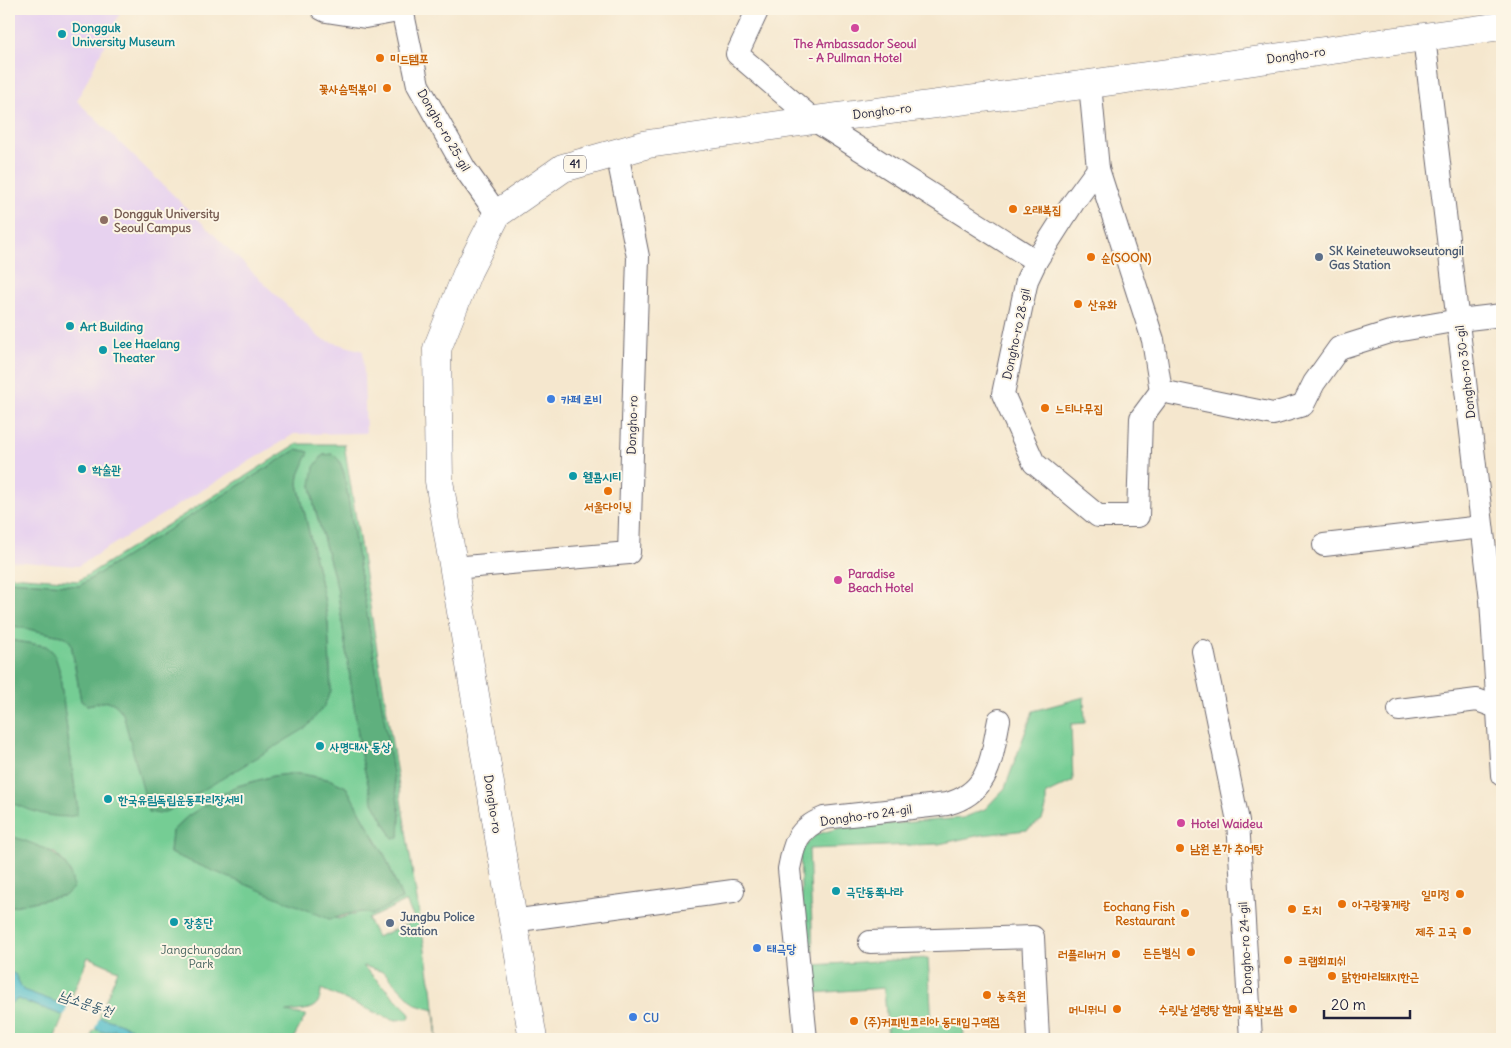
<svg xmlns="http://www.w3.org/2000/svg" width="1511" height="1048" viewBox="0 0 1511 1048" font-family="Delius,'Poor Story',sans-serif">
  <style>
    .built { fill: #e7d2ef }
    .green { fill: #74cd94; stroke: #4b7868; fill-rule: evenodd }
    .forest { fill: #5fb07e; stroke: #40695c }
    .water { fill: #4fbcc8; stroke: #386f82 }
    .pier { fill: #f5e7ce }
    .lines { fill: none; stroke-linecap: round; stroke-linejoin: round }
    .minor-casing { stroke: #6c676e; stroke-width: 24 }
    .primary-casing { stroke: #6c676e; stroke-width: 29 }
    .minor { stroke: #fff; stroke-width: 22 }
    .primary { stroke: #fff; stroke-width: 28 }
    .hotel-dot { fill: #d1479c; stroke: #fcf5e5; stroke-width: 2 }
    .culture-dot { fill: #0f9aa8; stroke: #fcf5e5; stroke-width: 2 }
    .food-dot { fill: #e8710a; stroke: #fcf5e5; stroke-width: 2 }
    .education-dot { fill: #8d6e63; stroke: #fcf5e5; stroke-width: 2 }
    .service-dot { fill: #5c6f8a; stroke: #fcf5e5; stroke-width: 2 }
    .shop-dot { fill: #3f7fe0; stroke: #fcf5e5; stroke-width: 2 }
    .labels { text-anchor: middle; dominant-baseline: central; stroke-width: 4; stroke-linejoin: round; paint-order: stroke }
    .shield { fill: #fcf5e5; stroke: #63616e; stroke-width: 1 }
    .shield-label { font-size: 11px; font-weight: bold; fill: #22223b }
    .culture-label { font-size: 12px; font-weight: bold; fill: #0d838f; stroke: #fcf5e5; text-anchor: start }
    .hotel-label { font-size: 12px; font-weight: bold; fill: #b23c85; stroke: #fcf5e5; text-anchor: start }
    .street-label { font-size: 12px; fill: #22223b; stroke: #fcf5e5 }
    .food-label { font-size: 12px; font-weight: bold; fill: #c56008; stroke: #fcf5e5; text-anchor: start }
    .education-label { font-size: 12px; font-weight: bold; fill: #785e54; stroke: #fcf5e5; text-anchor: start }
    .service-label { font-size: 12px; font-weight: bold; fill: #4e5e75; stroke: #fcf5e5; text-anchor: start }
    .shop-label { font-size: 12px; font-weight: bold; fill: #366cbe; stroke: #fcf5e5; text-anchor: start }
    .park-label { font-size: 12px; fill: #3f5e5a; stroke: #fcf5e5 }
    .water-label { font-size: 14px; font-style: italic; fill: #32586c; stroke: #fcf5e5 }
  </style>
  <rect width="100%" height="100%" fill="#fcf5e5"/>
  <filter id="ink" filterUnits="userSpaceOnUse"><feTurbulence type="fractalNoise" baseFrequency=".02" numOctaves="2"/><feDisplacementMap in="SourceGraphic" scale="10" xChannelSelector="R" yChannelSelector="G"/><feConvolveMatrix kernelMatrix="1 2 1 2 8 2 1 2 1" color-interpolation-filters="sRGB"/></filter>
  <filter id="wash" filterUnits="userSpaceOnUse"><feTurbulence type="fractalNoise" baseFrequency=".0096" numOctaves="4" result="noise"/><feDisplacementMap in="SourceGraphic" scale="20" xChannelSelector="R" yChannelSelector="G"/><feGaussianBlur stdDeviation="1.12" result="paint"/><feColorMatrix in="noise" values="0 0 0 0 0 0 0 0 0 0 0 0 0 0 0 0 0 1.4 0 .05"/><feComposite in="paint" operator="in"/></filter>
  <g filter="url(#wash)">
    <rect width="100%" height="100%" fill="#f5e7ce"/>
    <path class="built" d="M9 9H122L77 101 321 339 363 351 366 433 294 434 78 566 9 561Z"/>
    <g class="green">
      <path d="M297 444H344L430 981 432 987 437 1039 434 1010 416 1005 384 972 363 966 407 1010 410 1015 409 1019 395 1020 383 1016 321 989C321 1012 304 1010 285 1012L306 1015 293 1039H90L118 970 88 957 54 1039H9V907L66 895 70 872 62 860 55 853 9 835V802L31 810 67 817 77 805 59 669 54 653 46 646 9 640V625L66 637 71 643 81 701 87 705C105 702 112 696 123 714L331 690 328 624 324 598 298 484 299 475 308 452 297 449 79 586 9 581V576L78 581ZM333 454 339 460 344 473 400 815 399 838H393L372 800 361 755 337 587 314 505 311 485 323 455ZM289 774H302L331 780 346 787 385 856 402 899 338 919 170 853 172 831 188 816 234 787 273 776ZM406 901 415 921 377 937 368 919Z"/>
      <path d="M1084 697 1085 723 1071 724 1073 781 1046 794V808L1042 820 1027 830 981 835 939 844 809 849 813 952H803L800 852 815 835 839 828 963 818 985 809 1005 788 1033 711Z"/>
      <path d="M928 958 932 1023 963 1021 964 1039H888L884 988 814 993 813 965Z"/>
    </g>
    <g class="forest">
      <path d="M297 449 309 452 299 475 298 484 324 598 328 624 331 691 324 706 306 728 170 810 159 814 149 812 123 714C112 696 105 702 87 705L81 701 71 643 66 637 9 625V581L79 586Z"/>
      <path d="M333 454 339 460 344 473 400 815 399 838H393L372 800 361 755 337 587 314 505 311 485 314 467 323 455Z"/>
      <path d="M9 640 46 646 54 653 59 669 77 805V815C55 821 29 810 9 802Z"/>
      <path d="M289 774H302L331 780 346 787 385 856 402 899 371 915C358 907 343 918 329 919L170 853 172 831 188 816 234 787 273 776Z"/>
      <path d="M9 835C36 846 72 852 73 888L66 895 9 907Z"/>
    </g>
    <path class="water" d="M9 972 15 974 23 990 95 1016 119 1023 135 1030 159 1035 170 1039H137L122 1032 114 1030 103 1032 73 1019 18 999 9 1004Z"/>
    <path class="pier" d="M69 1003 100 1015 94 1031 63 1018Z"/>
  </g>
  <g filter="url(#ink)">
    <g class="lines">
      <defs>
        <g id="minor">
          <path d="M322 9 326 11 365 17 404 10"/>
          <path d="M402 9 418 85 465 169 497 214"/>
          <path d="M758 9 737 54 814 120 1036 261"/>
          <path d="M1424 37 1491 600 1502 775"/>
          <path d="M1090 84 1098 169 1153 340 1161 391"/>
          <path d="M1098 169 1073 203 1036 261 1027 280 1003 394 1034 463 1098 516H1138L1141 418 1161 391"/>
          <path d="M1161 391 1273 414 1303 405 1314 383 1339 348 1390 332 1459 320 1502 315"/>
          <path d="M1324 545 1482 527"/>
          <path d="M453 568 629 553 638 257 617 153"/>
          <path d="M1203 651 1238 821 1251 1039"/>
          <path d="M1399 710 1477 700 1502 709"/>
          <path d="M512 921 733 891"/>
          <path d="M870 942 1033 937 1038 1039"/>
          <path d="M806 1039 789 869C794 843 797 829 824 818L947 804C991 792 991 758 999 720"/>
        </g>
        <path id="primary" d="M533 1039 439 481 437 349 468 271 497 214 563 168 648 144 814 120 1090 84 1502 26"/>
      </defs>
      <use href="#minor" class="minor-casing"/>
      <use href="#primary" class="primary-casing"/>
      <use href="#minor" class="minor"/>
      <use href="#primary" class="primary"/>
    </g>
  </g>
  <g class="hotel-dot">
    <circle cx="855" cy="28" r="5"/>
    <circle cx="838" cy="580" r="5"/>
    <circle cx="1181" cy="823" r="5"/>
  </g>
  <g class="culture-dot">
    <circle cx="62" cy="34" r="5"/>
    <circle cx="70" cy="326" r="5"/>
    <circle cx="103" cy="350" r="5"/>
    <circle cx="82" cy="469" r="5"/>
    <circle cx="573" cy="476" r="5"/>
    <circle cx="320" cy="746" r="5"/>
    <circle cx="108" cy="799" r="5"/>
    <circle cx="836" cy="891" r="5"/>
    <circle cx="174" cy="922" r="5"/>
  </g>
  <g class="food-dot">
    <circle cx="380" cy="58" r="5"/>
    <circle cx="387" cy="88" r="5"/>
    <circle cx="1013" cy="209" r="5"/>
    <circle cx="1091" cy="257" r="5"/>
    <circle cx="1078" cy="304" r="5"/>
    <circle cx="1045" cy="408" r="5"/>
    <circle cx="608" cy="491" r="5"/>
    <circle cx="1180" cy="848" r="5"/>
    <circle cx="1460" cy="894" r="5"/>
    <circle cx="1342" cy="904" r="5"/>
    <circle cx="1292" cy="909" r="5"/>
    <circle cx="1185" cy="913" r="5"/>
    <circle cx="1467" cy="931" r="5"/>
    <circle cx="1191" cy="952" r="5"/>
    <circle cx="1116" cy="954" r="5"/>
    <circle cx="1288" cy="960" r="5"/>
    <circle cx="1332" cy="976" r="5"/>
    <circle cx="987" cy="995" r="5"/>
    <circle cx="1117" cy="1009" r="5"/>
    <circle cx="1293" cy="1009" r="5"/>
    <circle cx="854" cy="1021" r="5"/>
  </g>
  <circle class="education-dot" cx="104" cy="220" r="5"/>
  <g class="service-dot">
    <circle cx="1319" cy="257" r="5"/>
    <circle cx="390" cy="923" r="5"/>
  </g>
  <g class="shop-dot">
    <circle cx="551" cy="399" r="5"/>
    <circle cx="757" cy="948" r="5"/>
    <circle cx="633" cy="1017" r="5"/>
  </g>
  <g class="labels">
    <rect class="shield" x="564" y="155.5" width="22" height="17" rx="4"/>
    <g class="shield-label">
      <text x="575" y="164">41</text>
    </g>
    <g class="culture-label">
      <text x="72" y="27">Dongguk<tspan x="72" dy="14">University Museum</tspan></text>
      <text x="80" y="326">Art Building</text>
      <text x="113" y="343">Lee Haelang<tspan x="113" dy="14">Theater</tspan></text>
      <text x="92" y="469">학술관</text>
      <text x="583" y="476">웰콤시티</text>
      <text x="330" y="746">사명대사 동상</text>
      <text x="118" y="799">한국유림독립운동파리장서비</text>
      <text x="846" y="891">극단동쪽나라</text>
      <text x="184" y="922">장충단</text>
    </g>
    <g class="hotel-label">
      <text x="855" y="43" text-anchor="middle">The Ambassador Seoul<tspan x="855" dy="14">- A Pullman Hotel</tspan></text>
      <text x="848" y="573">Paradise<tspan x="848" dy="14">Beach Hotel</tspan></text>
      <text x="1191" y="823">Hotel Waideu</text>
    </g>
    <g class="street-label">
      <text transform="translate(1296 55) rotate(-8)">Dongho-ro</text>
      <text transform="translate(882 111) rotate(-7)">Dongho-ro</text>
      <text transform="translate(444 130) rotate(60)">Dongho-ro 25-gil</text>
      <text transform="translate(1016 334) rotate(-78)">Dongho-ro 28-gil</text>
      <text transform="translate(1465 372) rotate(-97)">Dongho-ro 30-gil</text>
      <text transform="translate(632 425) rotate(-88)">Dongho-ro</text>
      <text transform="translate(493 804) rotate(81)">Dongho-ro</text>
      <text transform="translate(866 815) rotate(-8)">Dongho-ro 24-gil</text>
      <text transform="translate(1245 948) rotate(-93)">Dongho-ro 24-gil</text>
    </g>
    <g class="food-label">
      <text x="390" y="58">미드템포</text>
      <text x="377" y="88" text-anchor="end">꽃사슴떡볶이</text>
      <text x="1023" y="209">오래복집</text>
      <text x="1101" y="257">순(SOON)</text>
      <text x="1088" y="304">산유화</text>
      <text x="1055" y="408">느티나무집</text>
      <text x="608" y="506" text-anchor="middle">서울다이닝</text>
      <text x="1190" y="848">남원 본가 추어탕</text>
      <text x="1450" y="894" text-anchor="end">일미정</text>
      <text x="1352" y="904">아구랑꽃게랑</text>
      <text x="1175" y="906" text-anchor="end">Eochang Fish<tspan x="1175" dy="14">Restaurant</tspan></text>
      <text x="1302" y="909">도치</text>
      <text x="1457" y="931" text-anchor="end">제주 고국</text>
      <text x="1181" y="952" text-anchor="end">든든별식</text>
      <text x="1106" y="954" text-anchor="end">러플리버거</text>
      <text x="1298" y="960">크랩회피쉬</text>
      <text x="1342" y="976">닭한마리돼지한근</text>
      <text x="997" y="995">농축원</text>
      <text x="1107" y="1009" text-anchor="end">머니뭐니</text>
      <text x="1283" y="1009" text-anchor="end">수릿날 설렁탕 할매 족발보쌈</text>
      <text x="864" y="1021">(주)커피빈코리아 동대입구역점</text>
    </g>
    <g class="education-label">
      <text x="114" y="213">Dongguk University<tspan x="114" dy="14">Seoul Campus</tspan></text>
    </g>
    <g class="service-label">
      <text x="1329" y="250">SK Keineteuwokseutongil<tspan x="1329" dy="14">Gas Station</tspan></text>
      <text x="400" y="916">Jungbu Police<tspan x="400" dy="14">Station</tspan></text>
    </g>
    <g class="shop-label">
      <text x="561" y="399">카페 로비</text>
      <text x="767" y="948">태극당</text>
      <text x="643" y="1017">CU</text>
    </g>
    <g class="park-label">
      <text x="201" y="949">Jangchungdan<tspan x="201" dy="14">Park</tspan></text>
    </g>
    <g class="water-label">
      <text transform="translate(86 1003) rotate(18)">남소문동천</text>
    </g>
  </g>
  <rect width="1511" height="1048" fill="none" stroke="#fcf5e5" stroke-width="30"/>
  <path d="M1324 1010v8h86v-8" fill="none" stroke="#22223b" stroke-width="2.5"/>
  <text x="1331" y="1010" font-size="15" fill="#22223b" stroke="#fcf5e5" stroke-width="4" paint-order="stroke">20 m</text>
</svg>
